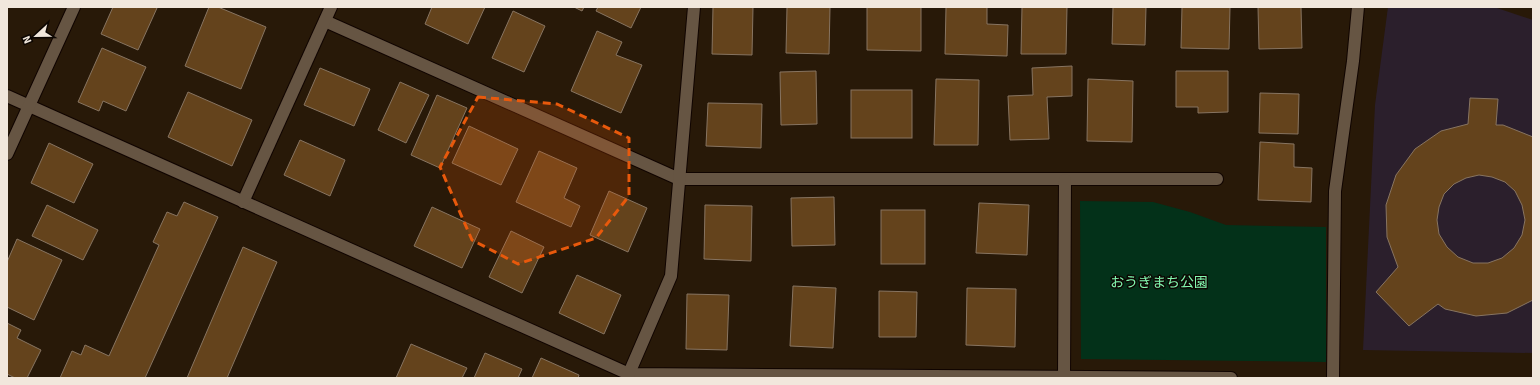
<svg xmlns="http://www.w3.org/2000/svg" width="1540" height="385" viewBox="0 0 1540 385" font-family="'Source Sans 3','Noto Sans JP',sans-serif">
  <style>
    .education { fill: #2b1f2c }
    .green { fill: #033119 }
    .building { fill: #64431c; stroke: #877461; fill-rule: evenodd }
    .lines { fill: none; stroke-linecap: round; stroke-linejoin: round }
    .lane-casing { stroke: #100400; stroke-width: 14 }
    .street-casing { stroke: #100400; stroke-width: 14 }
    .lane { stroke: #665543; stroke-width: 12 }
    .street { stroke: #665543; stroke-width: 12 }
    .marked { fill: #e8590c; fill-opacity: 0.2; stroke: #e8590c; stroke-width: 3; stroke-dasharray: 8 5; stroke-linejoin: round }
    .labels { text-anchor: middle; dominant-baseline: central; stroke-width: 3; stroke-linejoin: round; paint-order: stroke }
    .park-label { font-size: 14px; fill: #83f8af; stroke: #0c0602 }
  </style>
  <rect width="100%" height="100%" fill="#281908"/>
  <path class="education" d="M1388 7H1494L1533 20V353L1363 350 1375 105Z"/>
  <path class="green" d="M1080 201 1153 202 1190 212 1226 225 1326 227V362L1081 359Z"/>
  <g class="building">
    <path d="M113 7H154L157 8 138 50 101 34Z"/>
    <path d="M209 7H218L266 27 241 89 185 66Z"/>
    <path d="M432 7H485L468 44 425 24Z"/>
    <path d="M574 7H584L582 11Z"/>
    <path d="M598 7H641L631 28 596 11Z"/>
    <path d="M713 7H753L752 55 712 54Z"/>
    <path d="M787 7H830L829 54 786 53Z"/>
    <path d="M867 7H921V51L867 50Z"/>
    <path d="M946 7H987V24L1008 25 1007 56 945 54Z"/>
    <path d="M1022 7H1067L1066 54H1021Z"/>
    <path d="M1113 7H1146L1145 45 1112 44Z"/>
    <path d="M1182 7H1230L1229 49 1181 48Z"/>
    <path d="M1258 7H1301L1302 48 1259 49Z"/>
    <path d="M513 11 545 26 524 72 492 58Z"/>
    <path d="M597 31 622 42 616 55 642 65 621 113 571 91Z"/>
    <path d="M102 48 146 67 126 111 103 101 99 111 78 102Z"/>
    <path d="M1072 66V96L1047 97 1049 139 1010 140 1008 96 1033 95 1032 68Z"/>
    <path d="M320 68 370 89 354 126 304 105Z"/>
    <path d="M816 71 817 124 781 125 780 72Z"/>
    <path d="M1176 71H1228V112L1198 113V107H1176Z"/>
    <path d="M936 79 979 80 978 145H934Z"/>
    <path d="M1088 79 1133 81 1132 142 1087 141Z"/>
    <path d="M400 82 429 95 406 143 378 130Z"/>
    <rect x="851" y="90" width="61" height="48"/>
    <path d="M188 92 252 120 232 166 168 137Z"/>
    <path d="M1260 93 1299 94 1298 134 1259 133Z"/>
    <path d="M437 95 467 108 440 168 411 155Z"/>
    <path d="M1470 98 1498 99 1496 125H1503L1533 137V300L1507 313 1476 316 1445 309 1438 304 1409 326 1376 292 1398 267 1387 237 1386 205 1396 175 1415 149 1441 131 1468 124ZM1479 175 1492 177 1505 182 1515 191 1522 205 1525 220 1522 235 1514 248 1502 258 1488 263H1473L1458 257 1447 247 1439 234 1437 220 1439 207 1444 194 1454 184 1466 178Z"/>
    <path d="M708 103 762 104 761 148 706 146Z"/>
    <path d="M469 126 518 149 501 185 452 163Z"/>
    <path d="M300 140 345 160 330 196 284 175Z"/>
    <path d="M1260 142 1294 144V167L1312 168 1311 202 1258 200Z"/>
    <path d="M49 143 93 164 74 203 31 183Z"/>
    <path d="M539 151 577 168 564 198 580 206 571 227 516 202Z"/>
    <path d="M609 191 647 208 628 252 590 235Z"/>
    <path d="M834 197 835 245 792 246 791 198Z"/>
    <path d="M184 202 218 217 145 378H60L72 351 81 355 85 345 109 356 159 245 153 242 167 212 177 216Z"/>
    <path d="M979 203 1029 205 1027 255 976 253Z"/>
    <path d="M47 205 98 230 83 260 32 236Z"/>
    <path d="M705 205 752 206 751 261 704 259Z"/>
    <path d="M432 207 480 229 462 268 414 246Z"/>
    <rect x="881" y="210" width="44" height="54"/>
    <path d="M511 231 544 247 522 293 489 277Z"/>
    <path d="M17 239 62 260 34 320 7 307V262Z"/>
    <path d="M243 247 277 262 227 378H187Z"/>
    <path d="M577 275 621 295 604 334 559 313Z"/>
    <path d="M793 286 836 288 833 348 790 346Z"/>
    <path d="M967 288 1016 289 1015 347 966 345Z"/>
    <path d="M879 291 917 292 916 337H879Z"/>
    <path d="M687 294 729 295 727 350 686 349Z"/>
    <path d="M7 323 21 330 17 338 41 350 27 378H15L7 374Z"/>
    <path d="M411 344 467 368 462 378H396Z"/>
    <path d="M485 353 522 369 518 378H474Z"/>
    <path d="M541 358 579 375 578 378H532Z"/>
  </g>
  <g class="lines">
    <defs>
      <path id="lane" d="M1333 378 1335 191 1353 61 1358 7"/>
      <g id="street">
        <path d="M325 21 679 179H1217"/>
        <path d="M7 96 629 374 1231 378"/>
        <path d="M7 154 74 7"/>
        <path d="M243 202 331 7"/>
        <path d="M1064 377 1065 180"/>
        <path d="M627 378 671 276 694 7"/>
      </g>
    </defs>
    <use href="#lane" class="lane-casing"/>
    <use href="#street" class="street-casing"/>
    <use href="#lane" class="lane"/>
    <use href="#street" class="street"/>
  </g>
  <path class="marked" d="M478 97 557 104 629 138V196L596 238 518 264 472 240 440 167Z"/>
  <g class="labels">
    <g class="park-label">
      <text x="1159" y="283">おうぎまち公園</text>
    </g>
  </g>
  <rect width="1540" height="385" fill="none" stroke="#f1e7dc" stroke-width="16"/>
  <g transform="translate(36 36) rotate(248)" stroke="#0c0602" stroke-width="3" paint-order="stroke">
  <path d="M0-3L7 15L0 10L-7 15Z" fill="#f1e7dc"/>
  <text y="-6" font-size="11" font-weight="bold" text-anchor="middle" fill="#f1e7dc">N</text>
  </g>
</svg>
